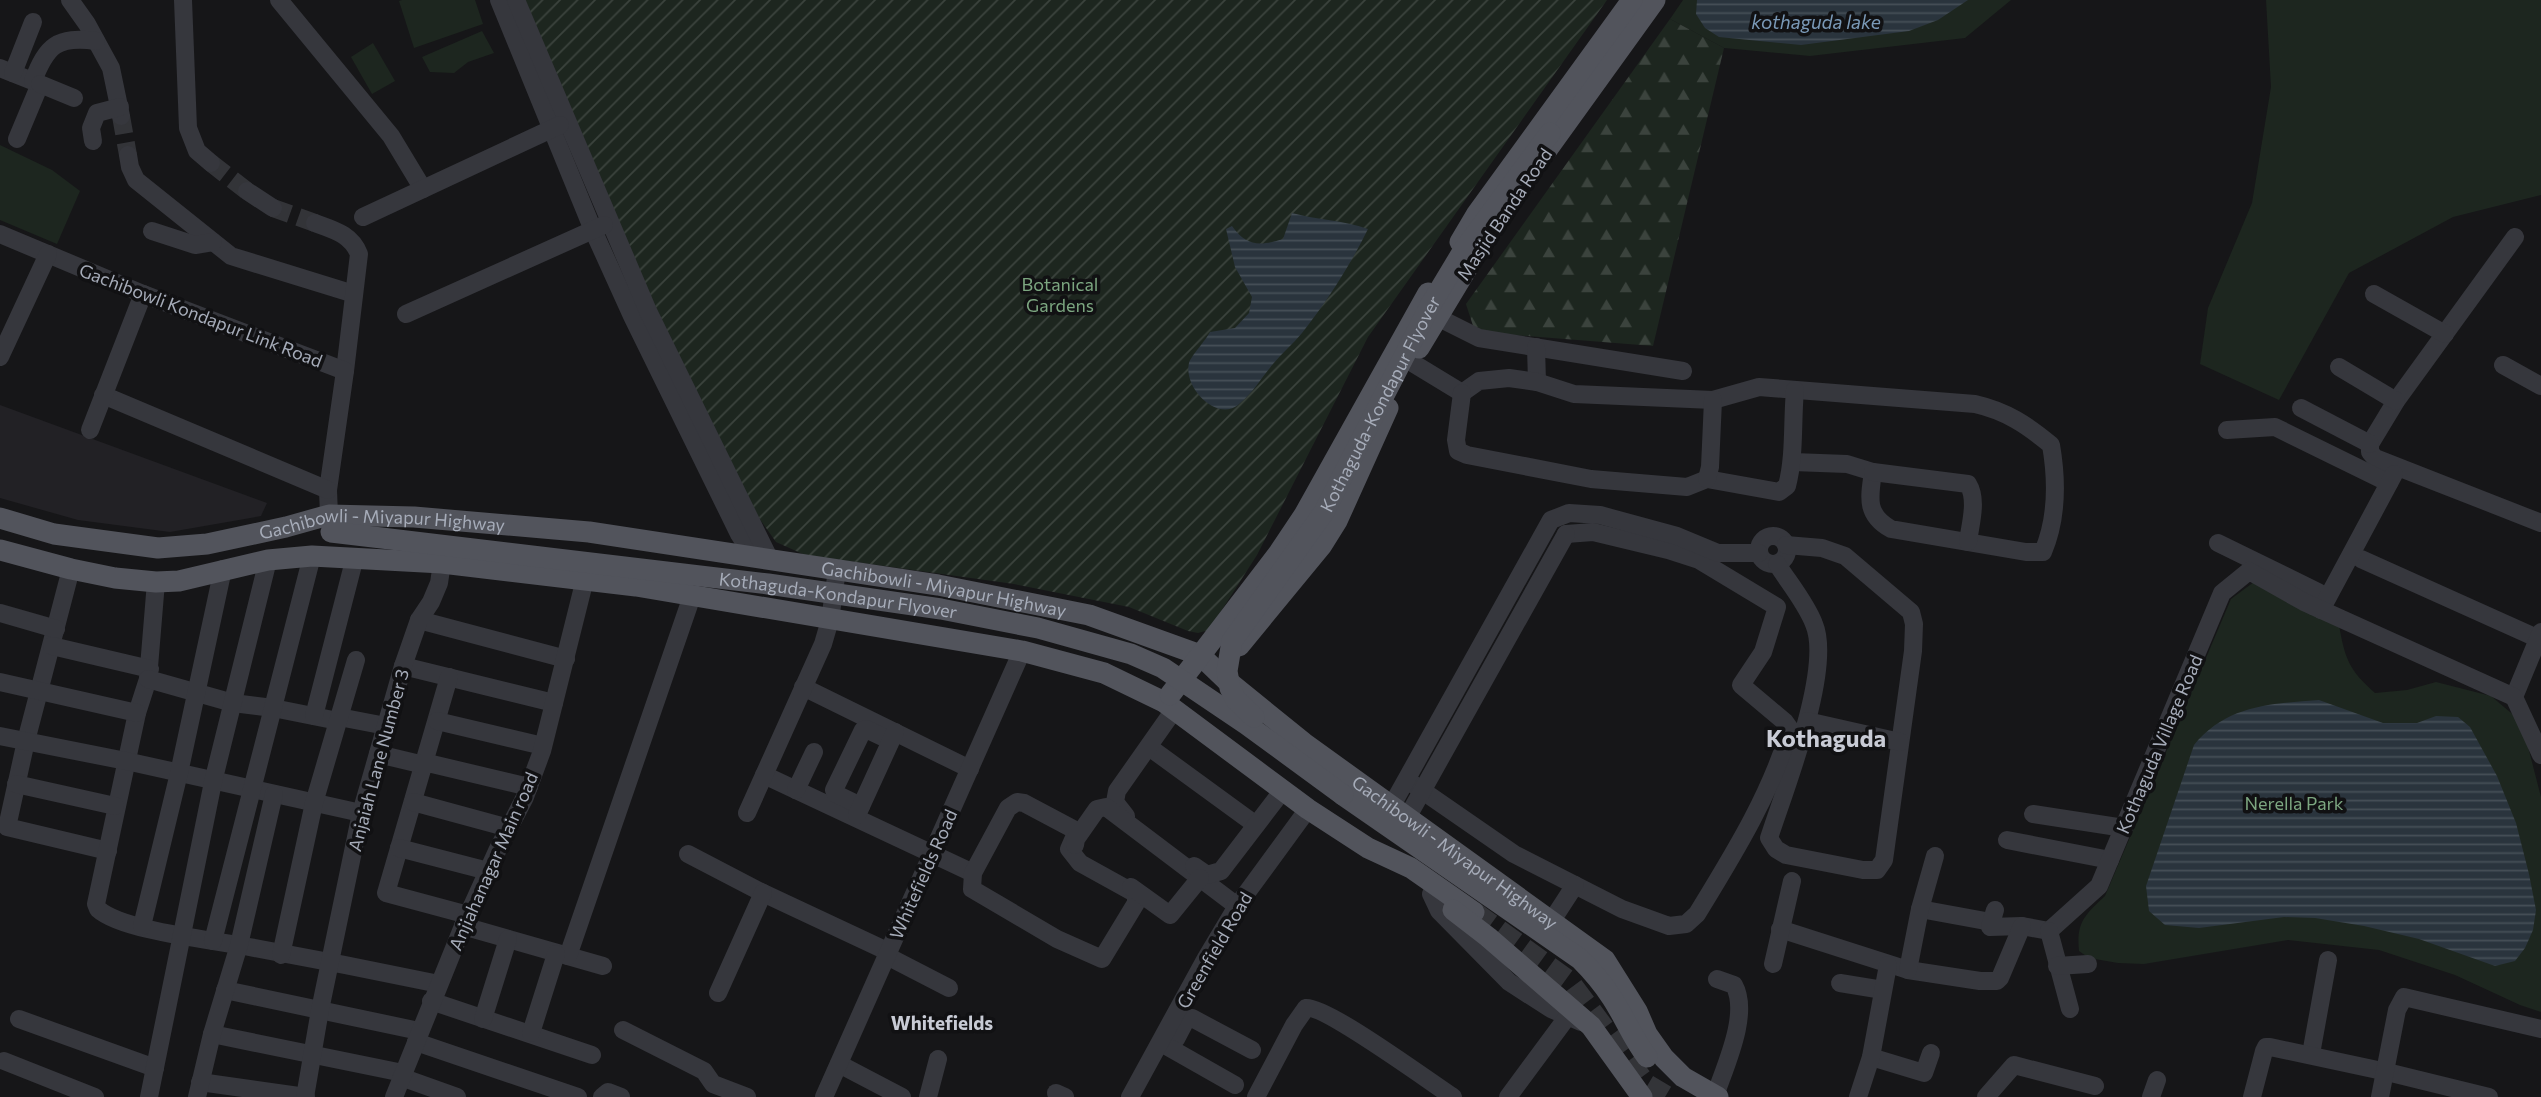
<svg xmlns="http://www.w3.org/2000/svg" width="2541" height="1097" viewBox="0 0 2541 1097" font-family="Commissioner,sans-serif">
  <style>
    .built { fill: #222125 }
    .green { fill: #1d261f }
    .forest { fill: url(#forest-firs) }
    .garden { fill: url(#garden-furrows) }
    .water { fill: url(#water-rules) }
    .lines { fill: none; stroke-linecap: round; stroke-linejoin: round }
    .minor-tunnel { stroke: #333438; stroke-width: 18; stroke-dasharray: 18 9; stroke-linecap: butt }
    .major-tunnel { stroke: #333438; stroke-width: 21; stroke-dasharray: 21 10; stroke-linecap: butt }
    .minor { stroke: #36373d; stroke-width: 18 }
    .major { stroke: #52545c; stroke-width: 21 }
    .major-bridge { stroke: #52545c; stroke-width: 21 }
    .labels { text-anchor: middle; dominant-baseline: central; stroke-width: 7; stroke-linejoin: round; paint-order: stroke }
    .street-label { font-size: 18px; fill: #a6acb9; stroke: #111113 }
    .park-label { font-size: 18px; fill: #7ca680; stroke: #111113 }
    .water-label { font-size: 19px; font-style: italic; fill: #7a99b7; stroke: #111113 }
    .neighbourhood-label { font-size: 19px; font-weight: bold; fill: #c8cbd5; stroke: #111113 }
    .district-label { font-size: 24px; font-weight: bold; fill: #c8cbd5; stroke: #111113 }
  </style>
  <defs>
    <pattern id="forest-firs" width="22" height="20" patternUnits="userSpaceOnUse" patternTransform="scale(1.75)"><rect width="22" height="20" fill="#1d261f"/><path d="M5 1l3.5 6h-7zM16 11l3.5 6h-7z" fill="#3b433d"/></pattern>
    <pattern id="garden-furrows" width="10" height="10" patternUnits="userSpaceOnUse" patternTransform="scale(1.75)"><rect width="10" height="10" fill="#1d261f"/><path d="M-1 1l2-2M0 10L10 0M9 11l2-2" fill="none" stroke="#3b433d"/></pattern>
    <pattern id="water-rules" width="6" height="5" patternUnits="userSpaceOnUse" patternTransform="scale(1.75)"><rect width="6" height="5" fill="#2a343d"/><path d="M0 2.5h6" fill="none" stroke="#464f57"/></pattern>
  </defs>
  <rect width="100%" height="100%" fill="#161618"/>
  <path class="built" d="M0 405 267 503 261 516 170 532 78 520 0 498Z"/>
  <g class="green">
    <path d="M402 0H475L483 24 414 48 399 1Z"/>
    <path d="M1683 0H2011L1965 38 1810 56 1724 48 1670 19Z"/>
    <path d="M2266 0H2541V195L2453 217 2349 273 2279 400 2200 364 2208 308 2252 203 2271 87Z"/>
    <path d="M482 31 494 53 468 62 454 73 430 72 422 57Z"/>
    <path d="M373 43 395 81 372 94 351 57Z"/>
    <path d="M0 145 52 170 80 191 57 244 0 220Z"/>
    <path d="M2254 582 2339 625C2345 659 2349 670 2375 693L2407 690 2436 682 2491 696 2517 718 2525 735 2541 797V1012L2520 1005 2455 975 2379 950 2288 940 2144 964 2118 963 2089 958 2079 951C2076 922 2085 915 2105 896L2231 599Z"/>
  </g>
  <path class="forest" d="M1670 19 1724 48 1653 346 1475 332 1466 304Z"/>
  <path class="garden" d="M524 0H1607L1368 337 1257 555 1209 630 1198 633 1188 631 1129 607 1014 584 805 555 776 542 754 511 652 308Z"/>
  <g class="water">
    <path d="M1697 0H1968L1938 20 1909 31 1801 45 1719 37 1705 28 1696 14Z"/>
    <path d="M1292 213C1317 220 1343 220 1368 229 1350 266 1327 301 1302 333 1293 344 1282 353 1273 364 1261 378 1253 393 1238 405 1216 422 1183 387 1189 363 1191 356 1206 340 1210 332L1235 328 1249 313 1252 297 1235 267 1226 229 1232 226C1247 247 1260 246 1283 239Z"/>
    <path d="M2319 700 2383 723H2417L2436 716 2458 717 2470 727 2497 776 2516 823 2529 874 2536 910 2533 930 2525 948 2515 961 2495 966 2419 939 2364 926 2315 918 2284 917 2199 928 2165 925 2149 911 2146 886 2194 745C2227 705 2270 704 2319 700Z"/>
  </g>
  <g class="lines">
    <g class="minor-tunnel">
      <path d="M121 116 128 155"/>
      <path d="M211 163 247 191"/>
      <path d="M273 208 315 223"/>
    </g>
    <path class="major-tunnel" d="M1474 912 1569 981 1646 1084 1668 1097"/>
    <g class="minor">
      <path d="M70 0 87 24 111 68 121 116"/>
      <path d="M183 0 188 128 197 151 211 163"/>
      <path d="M279 0 391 136 423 189"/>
      <path d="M499 0 593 230 632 316 739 534 754 558"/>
      <path d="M516 0 648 311 770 560"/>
      <path d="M0 68 40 84 17 139"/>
      <path d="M13 73 33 22"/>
      <path d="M33 81C47 45 57 36 96 41"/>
      <path d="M40 84 74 98"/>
      <path d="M93 141 91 128 97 113 120 107"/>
      <path d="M128 155 130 167 136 180 231 256 354 294"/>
      <path d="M247 191 273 208"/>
      <path d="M363 217 560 125"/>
      <path d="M315 223C334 230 351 234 359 254L345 371"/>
      <path d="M152 231 195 245 213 242"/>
      <path d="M0 234 143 294 345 371 328 490 329 515"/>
      <path d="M2515 237 2396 401 2370 444V452L2375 458 2541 523"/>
      <path d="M2374 294 2445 334"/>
      <path d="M406 314 604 225"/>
      <path d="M1437 317 1479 338 1683 371"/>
      <path d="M1536 347 1537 382"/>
      <path d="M0 357 48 254"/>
      <path d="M1411 362 1462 393"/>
      <path d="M2503 365 2541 386"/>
      <path d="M2339 367 2396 401"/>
      <path d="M1462 393 1479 381 1509 378 1537 382 1574 394 1713 400 1759 387 1975 404C2006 411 2027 425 2051 445 2057 480 2057 519 2043 552H2026L1891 529C1866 515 1869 499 1873 472L1847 464 1793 462"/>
      <path d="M1462 393 1456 440 1458 451 1467 455 1591 479 1687 487 1707 479 1779 492 1787 486C1795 455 1792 423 1795 390"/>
      <path d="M103 395 328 490"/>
      <path d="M2301 408 2370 444"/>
      <path d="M90 430 143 294"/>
      <path d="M2227 430 2275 427 2389 483"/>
      <path d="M1873 472 1968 484C1978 500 1970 525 1968 542"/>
      <path d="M1707 479 1710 467 1713 400"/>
      <circle cx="1773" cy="550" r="14"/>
      <path d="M2218 543 2318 592 2319 596 2313 606"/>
      <path d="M2361 559 2539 639"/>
      <path d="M1777 564C1789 583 1806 603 1814 624 1833 669 1784 791 1769 838L1776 849 1786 855 1863 870H1877L1884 860 1913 651 1914 624 1911 612 1845 556 1822 548 1786 545"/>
      <path d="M71 569 26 741 7 827 108 851"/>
      <path d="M156 582 148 679 137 713 96 904 98 909C121 930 205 939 238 945 305 957 372 970 439 984"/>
      <path d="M2321 610 2394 474"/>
      <path d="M0 613 56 629"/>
      <path d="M419 620 566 659"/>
      <path d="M52 646 150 669"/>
      <path d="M403 666 554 703"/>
      <path d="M449 677 386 893 468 915"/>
      <path d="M148 679 233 703 273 708 338 721"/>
      <path d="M0 682 137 713"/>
      <path d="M803 687 970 769"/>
      <path d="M2514 697 2541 632"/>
      <path d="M314 716 355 557"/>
      <path d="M339 717 386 726"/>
      <path d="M437 721 543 746"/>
      <path d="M1807 721 1900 742"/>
      <path d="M0 736 126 761 361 813"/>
      <path d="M1149 747 1256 825"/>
      <path d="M378 754 420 764H432L529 787"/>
      <path d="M764 775 973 873"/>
      <path d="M1407 780 1514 854 1622 909 1669 926 1686 924 1697 914C1733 855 1770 796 1790 729L1785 722 1741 685 1763 652 1777 607 1699 560 1668 550 1593 532 1566 534"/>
      <path d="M16 784 115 806"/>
      <path d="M796 790 814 752"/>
      <path d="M413 802 509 828"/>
      <path d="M1017 802 1024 803 1073 829 1076 833 1069 849 1080 863 1136 894V903L1102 959 1057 939 972 889 973 873 1008 808Z"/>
      <path d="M861 806 836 794 834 790 863 730 866 729 885 738"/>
      <path d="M1391 807 1551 520 1569 513 1600 515 1677 536 1718 553H1759"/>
      <path d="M747 813 823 644 830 620 837 570"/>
      <path d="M2033 814 2124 828"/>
      <path d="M857 815 895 732"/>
      <path d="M1126 816 1115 802 1117 791 1174 710"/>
      <path d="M1407 818 1566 534"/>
      <path d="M2007 840 2110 860"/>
      <path d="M1075 845 1076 839 1097 809 1106 807 1237 906"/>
      <path d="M399 848 488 871"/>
      <path d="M688 854 763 893 889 952"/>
      <path d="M1194 866 1207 875 1221 871 1283 790"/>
      <path d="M1131 887 1170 915 1200 878"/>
      <path d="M1431 894 1439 911 1509 982 1551 1009 1581 1022"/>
      <path d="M1920 909 1991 922"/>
      <path d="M1995 910 1990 927 2022 926 2049 931"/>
      <path d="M1551 922 1575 885"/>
      <path d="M142 926 179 773 223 569"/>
      <path d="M463 926 603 966"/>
      <path d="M1780 929 1908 970 1980 981H1997L2000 978 2022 926"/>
      <path d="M2049 931 2099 886 2222 593 2249 571 2304 602 2514 697 2541 755"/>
      <path d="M2049 931 2070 1009"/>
      <path d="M213 941 312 556"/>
      <path d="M281 955 314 803 356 660"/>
      <path d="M568 956 692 596"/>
      <path d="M887 956 949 988"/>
      <path d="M1773 964 1792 881"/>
      <path d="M2057 966 2088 964"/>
      <path d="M1908 970 1920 909 1935 856"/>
      <path d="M1840 983 1883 990"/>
      <path d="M225 990 419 1031"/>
      <path d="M718 993 763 893"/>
      <path d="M431 1001 592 1055"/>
      <path d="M19 1019 155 1068"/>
      <path d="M483 1019 508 939"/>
      <path d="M623 1030 704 1071 713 1084 747 1097"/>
      <path d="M531 1033 556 954"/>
      <path d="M212 1034 403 1073"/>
      <path d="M1176 1039 1186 1020 1192 1018 1252 1050"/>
      <path d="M416 1042 578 1097"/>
      <path d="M1161 1043 1235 1085"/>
      <path d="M2311 1054 2328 960"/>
      <path d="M1871 1057 1924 1073 1931 1053"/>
      <path d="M4 1061 95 1097"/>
      <path d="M839 1064 902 1097"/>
      <path d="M401 1077 457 1097"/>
      <path d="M200 1082 306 1097"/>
      <path d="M1056 1093 1065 1097"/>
      <path d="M1715 1096C1725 1066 1750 1014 1734 985L1717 979"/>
      <path d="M149 1097 213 782 268 560"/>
      <path d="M197 1097 212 1034 239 945 274 794"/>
      <path d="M305 1097 320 1010 361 813 403 666 419 620 431 602 439 583 442 563"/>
      <path d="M394 1097 463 926 497 851 525 797 542 751 585 579"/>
      <path d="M602 1097 608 1092 621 1097"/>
      <path d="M824 1097 1022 651"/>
      <path d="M928 1097 938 1059"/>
      <path d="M1130 1097 1206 958 1237 906 1308 809"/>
      <path d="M1256 1097 1294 1025 1306 1008C1325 1005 1430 1082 1453 1097"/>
      <path d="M1508 1097 1568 1016"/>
      <path d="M1858 1097 1871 1057 1888 965"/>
      <path d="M1986 1097 2014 1065 2095 1086"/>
      <path d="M2151 1097 2157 1080"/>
      <path d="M2252 1097 2264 1051 2266 1047H2270L2387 1072 2489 1097"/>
      <path d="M2380 1097 2397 1010 2404 997 2541 1029"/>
    </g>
    <g class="major">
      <path d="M1544 154 1655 0"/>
      <path d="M1460 242 1476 215 1632 0"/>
      <path d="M1419 348 1498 217"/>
      <path id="s1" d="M0 518 54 534 158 548 207 544 286 527 329 515 414 517 589 532 938 585 1089 615 1200 655 1225 679 1304 743 1605 960 1637 1011 1647 1034 1664 1058 1683 1077 1718 1097"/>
      <path d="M0 550 71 569 115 578 156 582 179 581 268 560 312 556 442 563 636 586 1022 651 1104 673 1164 702 1308 809 1368 848 1411 868 1474 912"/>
      <path d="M1239 646 1322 545 1337 521 1388 408"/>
      <path d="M1170 695 1278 554 1304 515 1428 293"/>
      <path d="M1343 795 1580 959C1592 971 1603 984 1612 998 1625 1018 1633 1039 1647 1057"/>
      <path d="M1453 910 1488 937 1591 1026 1642 1097"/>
    </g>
    <g class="major-bridge">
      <path id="s2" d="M331 532 768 584 941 609 1038 628 1131 654 1163 668 1246 724 1343 795"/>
      <path id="s3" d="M1254 717 1236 700 1230 688 1227 671 1232 641 1324 512 1430 306 1463 251 1550 133"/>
    </g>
  </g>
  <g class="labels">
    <g class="street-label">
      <text transform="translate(1504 214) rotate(-56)">Masjid Banda Road</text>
      <text transform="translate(201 315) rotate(21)">Gachibowli Kondapur Link Road</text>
      <text stroke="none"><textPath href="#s3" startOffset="366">Kothaguda-Kondapur Flyover</textPath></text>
      <text stroke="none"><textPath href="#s1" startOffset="388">Gachibowli - Miyapur Highway</textPath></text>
      <text stroke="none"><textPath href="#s1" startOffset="956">Gachibowli - Miyapur Highway</textPath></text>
      <text stroke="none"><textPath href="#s2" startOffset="511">Kothaguda-Kondapur Flyover</textPath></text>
      <text transform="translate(2159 744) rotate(-67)">Kothaguda Village Road</text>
      <text transform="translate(378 760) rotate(-75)">Anjaiah Lane Number 3</text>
      <text stroke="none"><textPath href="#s1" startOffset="1544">Gachibowli - Miyapur Highway</textPath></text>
      <text transform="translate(493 861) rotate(-66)">Anjiahanagar Main road</text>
      <text transform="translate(923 874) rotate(-66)">Whitefields Road</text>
      <text transform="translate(1214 950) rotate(-60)">Greenfield Road</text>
    </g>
    <g class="park-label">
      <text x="1060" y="284">Botanical<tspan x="1060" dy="21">Gardens</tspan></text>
      <text x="2294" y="803">Nerella Park</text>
    </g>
    <g class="water-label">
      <text x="1816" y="21">kothaguda lake</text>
    </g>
    <g class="neighbourhood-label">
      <text x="942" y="1022">Whitefields</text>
    </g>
    <g class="district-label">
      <text x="1826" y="737">Kothaguda</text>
    </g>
  </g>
</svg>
